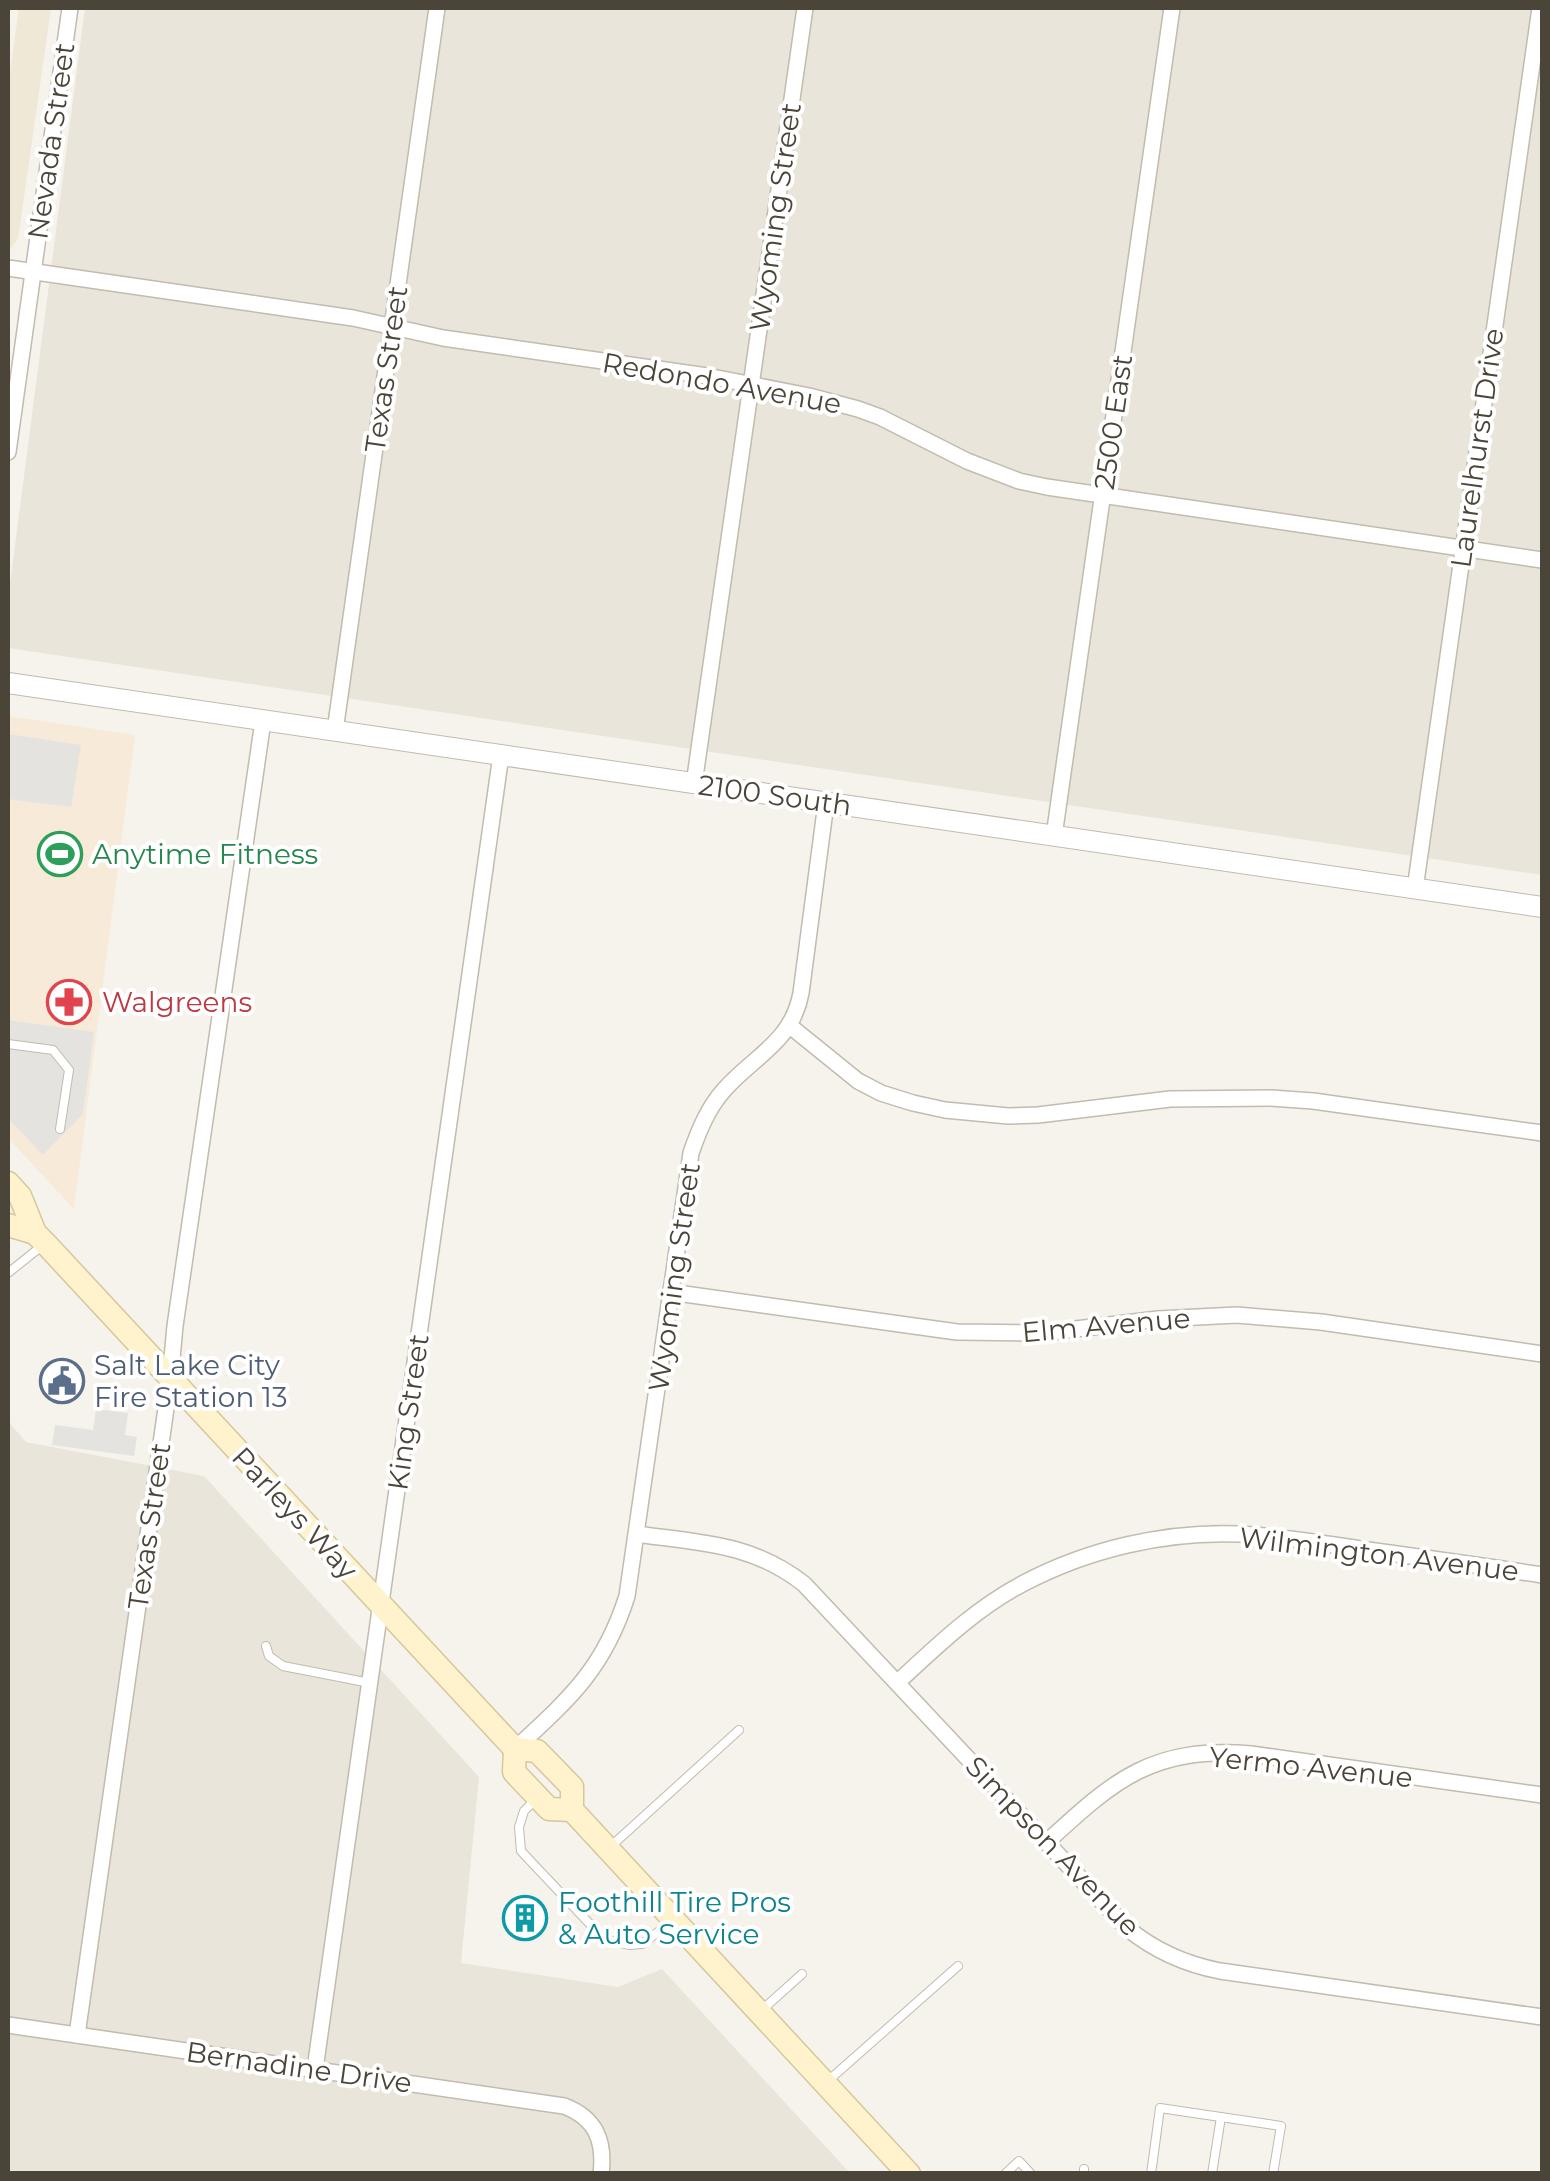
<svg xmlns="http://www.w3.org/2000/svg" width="1550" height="2181" viewBox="0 0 1550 2181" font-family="Montserrat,sans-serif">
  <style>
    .residential { fill: #eae5da }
    .commercial { fill: #f7ead8 }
    .education { fill: #efe8d6 }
    .parking { fill: #e5e3e0 }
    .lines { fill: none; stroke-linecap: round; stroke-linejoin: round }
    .service-casing { stroke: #c2bbae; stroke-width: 10 }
    .minor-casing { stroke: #c2bbae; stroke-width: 18 }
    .tertiary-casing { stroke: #c2bbae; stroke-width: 22 }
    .secondary-casing { stroke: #d6c79b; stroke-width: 25 }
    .service { stroke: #fff; stroke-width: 8 }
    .minor { stroke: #fff; stroke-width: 15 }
    .tertiary { stroke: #fff; stroke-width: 20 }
    .secondary { stroke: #fff3cd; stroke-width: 22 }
    .labels { text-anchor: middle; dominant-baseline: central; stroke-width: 8; stroke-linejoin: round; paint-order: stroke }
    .street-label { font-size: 28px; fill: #4b4439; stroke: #fff }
    .leisure-label { font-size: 28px; fill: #27864d; stroke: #fff; text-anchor: start }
    .health-label { font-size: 28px; fill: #be3a42; stroke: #fff; text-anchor: start }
    .service-label { font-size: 28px; fill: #4e5e75; stroke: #fff; text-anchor: start }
    .culture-label { font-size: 28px; fill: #0d838f; stroke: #fff; text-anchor: start }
  </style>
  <rect width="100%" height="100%" fill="#f6f3ec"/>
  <g class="residential">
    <path d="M85 8H1542V875L8 648V599Z"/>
    <path d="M8 1421 26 1442 204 1476 479 1777 461 1963 618 1987 662 1969 850 2173H8Z"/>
  </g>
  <path class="commercial" d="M8 716 135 735 74 1209 8 1138Z"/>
  <path class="education" d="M19 8H51L18 239 8 251V86Z"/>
  <g class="parking">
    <path d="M8 734 81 745 71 807 8 799Z"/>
    <path d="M8 1020 94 1032 83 1114 43 1155 8 1118Z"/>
    <path d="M96 1409 128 1413 125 1435 137 1437 134 1456 52 1445 55 1425 93 1430Z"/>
  </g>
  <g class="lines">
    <defs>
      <g id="service">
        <path d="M8 1044 53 1050 69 1070 60 1129"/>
        <path d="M8 1273 43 1245"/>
        <path d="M266 1646 269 1656 283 1666 370 1683"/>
        <path d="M535 1800 524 1811 519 1827 521 1851 604 1939 629 1945 642 1944 670 1923"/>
        <path d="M609 1848 739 1730"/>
        <path d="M763 2009 802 1974"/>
        <path d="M829 2080 958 1966"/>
        <path d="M1005 2174 1019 2161 1031 2174"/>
        <path d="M1084 2174V2169"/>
        <path d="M1151 2174 1160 2108 1281 2126 1273 2174"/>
        <path d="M1212 2174 1221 2117"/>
      </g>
      <g id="minor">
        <path d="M8 268 353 318 443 338 707 376 809 396 858 409 880 417 967 461 1019 481 1047 487 1542 560"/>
        <path d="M8 452 70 8"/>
        <path d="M335 731 437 8"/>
        <path d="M694 784 805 8"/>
        <path d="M1054 836 1172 8"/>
        <path d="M1415 889 1540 8"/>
        <path d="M790 1026 858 1081 881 1093 913 1103 945 1110 1008 1116 1038 1115 1170 1099 1271 1098 1313 1101 1542 1133"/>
        <path d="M670 1292 957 1332 1043 1333 1158 1319 1237 1315 1321 1322 1542 1354"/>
        <path d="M637 1534C700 1543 752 1543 804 1584L1127 1928C1155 1951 1184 1964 1220 1971L1542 2017"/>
        <path d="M898 1682C938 1645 976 1608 1024 1583 1089 1549 1166 1531 1239 1534 1282 1536 1325 1544 1368 1550 1426 1558 1484 1566 1542 1575"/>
        <path d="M515 1749C569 1699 604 1669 627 1596L691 1153C699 1130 708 1108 724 1090 754 1056 792 1042 801 993L826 803"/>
        <path d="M1047 1842C1115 1779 1153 1746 1251 1754L1542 1795"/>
        <path d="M8 2025 564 2106C596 2118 605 2141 601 2174"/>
        <path d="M77 2035 170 1380 175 1326 263 721"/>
        <path d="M315 2069 501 755"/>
      </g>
      <path id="tertiary" d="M8 683 1542 907"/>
      <g id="secondary">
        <path d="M8 1183 20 1196 35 1233 45 1243 515 1749 537 1751 572 1787V1810L909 2174"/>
        <path d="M8 1225 35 1233"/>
        <path d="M515 1749 514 1772 549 1809 572 1810"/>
      </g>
    </defs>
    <use href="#service" class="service-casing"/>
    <use href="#minor" class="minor-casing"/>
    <use href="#tertiary" class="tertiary-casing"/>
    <use href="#secondary" class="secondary-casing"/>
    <use href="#service" class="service"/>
    <use href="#minor" class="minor"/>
    <use href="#tertiary" class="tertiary"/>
    <use href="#secondary" class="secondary"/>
  </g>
  <defs>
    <symbol id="stadium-ring" viewBox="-11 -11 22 22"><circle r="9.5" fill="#fff" stroke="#2e9e5b" stroke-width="1.5"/><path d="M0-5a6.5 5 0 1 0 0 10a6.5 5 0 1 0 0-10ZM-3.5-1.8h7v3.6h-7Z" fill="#2e9e5b"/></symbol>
    <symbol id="pharmacy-ring" viewBox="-11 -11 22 22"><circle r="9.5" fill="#fff" stroke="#e0444e" stroke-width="1.5"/><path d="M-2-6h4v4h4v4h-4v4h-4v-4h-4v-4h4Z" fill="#e0444e"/></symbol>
    <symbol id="civic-ring" viewBox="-11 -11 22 22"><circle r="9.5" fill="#fff" stroke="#5c6f8a" stroke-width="1.5"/><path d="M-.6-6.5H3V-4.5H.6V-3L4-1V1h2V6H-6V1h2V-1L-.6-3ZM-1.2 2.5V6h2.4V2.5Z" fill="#5c6f8a"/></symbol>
    <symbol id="building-ring" viewBox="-11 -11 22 22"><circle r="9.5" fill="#fff" stroke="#0f9aa8" stroke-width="1.5"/><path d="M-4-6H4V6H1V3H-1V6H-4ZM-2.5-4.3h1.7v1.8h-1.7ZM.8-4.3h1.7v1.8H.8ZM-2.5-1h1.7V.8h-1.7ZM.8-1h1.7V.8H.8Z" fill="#0f9aa8"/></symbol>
  </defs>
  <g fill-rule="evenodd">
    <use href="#stadium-ring" x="35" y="829" width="50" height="50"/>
    <use href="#pharmacy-ring" x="44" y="977" width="50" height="50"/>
    <use href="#civic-ring" x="37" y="1356" width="50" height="50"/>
    <use href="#building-ring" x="500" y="1893" width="50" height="50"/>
  </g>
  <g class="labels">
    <g class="street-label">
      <text transform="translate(51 141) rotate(-82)">Nevada Street</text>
      <text transform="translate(775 217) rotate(-82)">Wyoming Street</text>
      <text transform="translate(386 369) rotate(-82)">Texas Street</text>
      <text transform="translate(722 383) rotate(10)">Redondo Avenue</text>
      <text transform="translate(1113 422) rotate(-82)">2500 East</text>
      <text transform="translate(1477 448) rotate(-82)">Laurelhurst Drive</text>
      <text transform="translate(775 795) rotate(8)">2100 South</text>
      <text transform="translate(674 1277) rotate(-82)">Wyoming Street</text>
      <text transform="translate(1106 1325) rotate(-5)">Elm Avenue</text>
      <text transform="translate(408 1412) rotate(-82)">King Street</text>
      <text transform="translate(295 1513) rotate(47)">Parleys Way</text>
      <text transform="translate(149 1526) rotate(-82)">Texas Street</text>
      <text transform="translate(1379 1554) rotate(7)">Wilmington Avenue</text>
      <text transform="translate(1311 1767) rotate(6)">Yermo Avenue</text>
      <text transform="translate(1053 1846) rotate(46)">Simpson Avenue</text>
      <text transform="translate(299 2067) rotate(8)">Bernadine Drive</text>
    </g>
    <g class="leisure-label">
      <text x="92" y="854">Anytime Fitness</text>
    </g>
    <g class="health-label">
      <text x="102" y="1002">Walgreens</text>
    </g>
    <g class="service-label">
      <text x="94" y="1365">Salt Lake City<tspan x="94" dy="32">Fire Station 13</tspan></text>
    </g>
    <g class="culture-label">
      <text x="558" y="1902">Foothill Tire Pros<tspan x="558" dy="32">&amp; Auto Service</tspan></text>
    </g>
  </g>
  <rect width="1550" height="2181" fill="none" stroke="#4b4439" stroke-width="20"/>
</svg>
